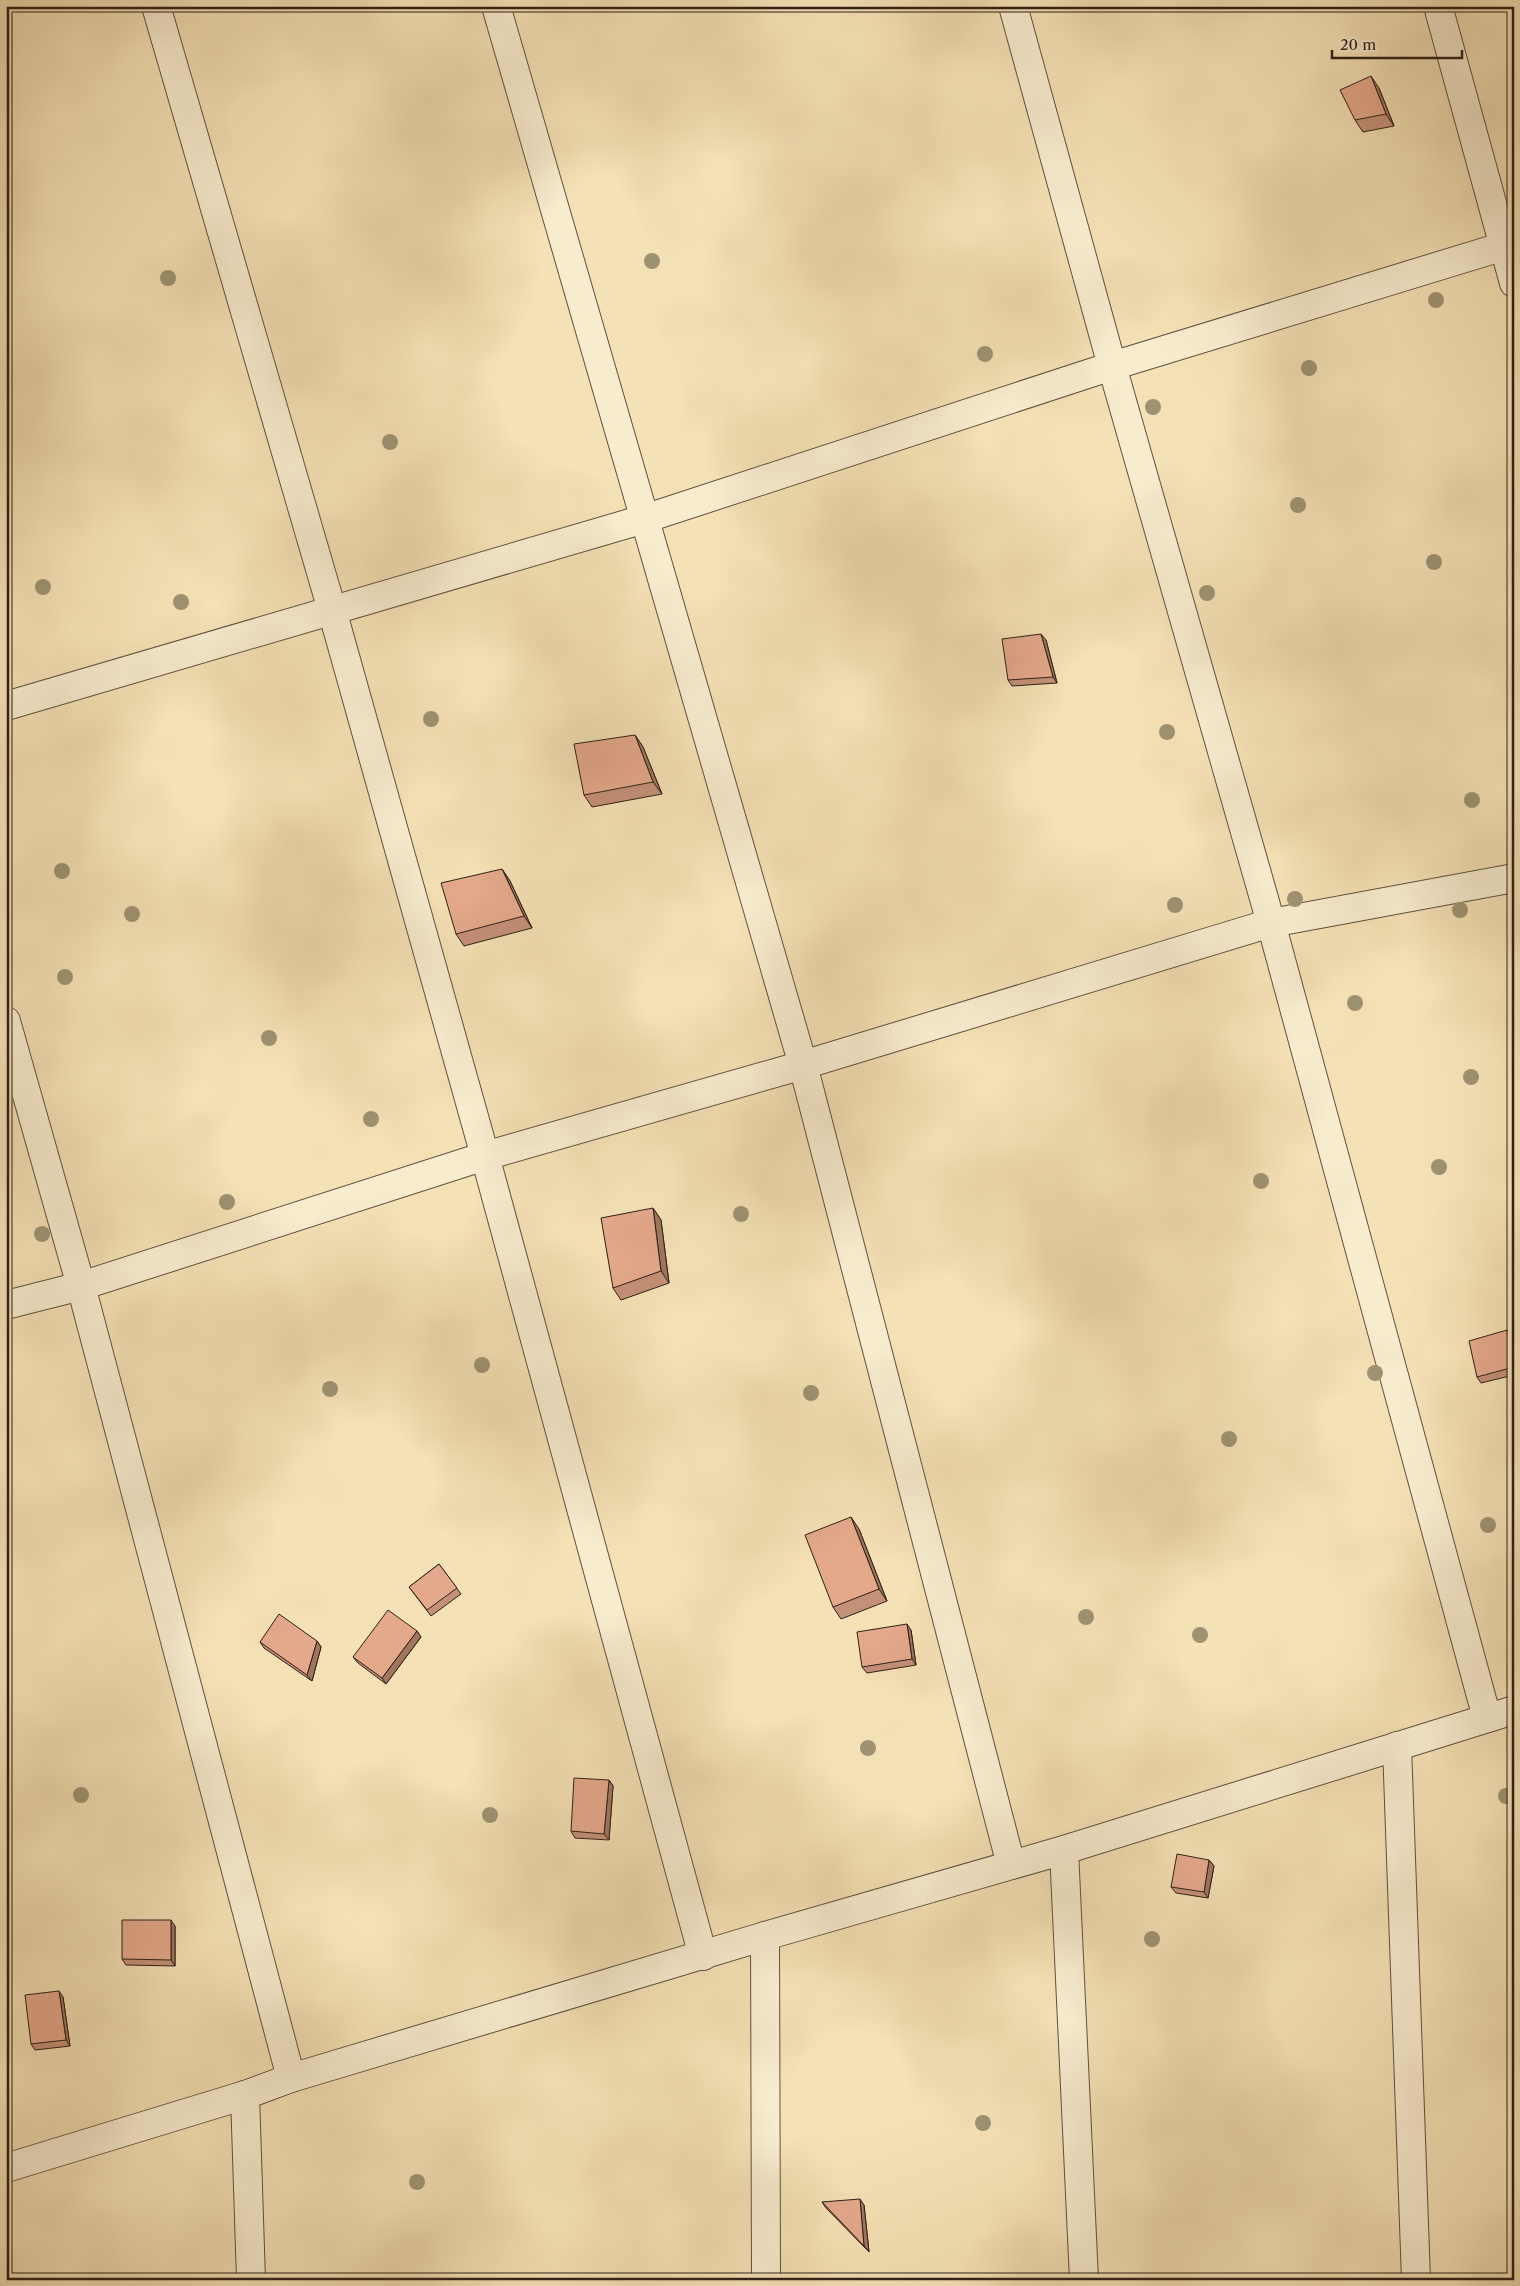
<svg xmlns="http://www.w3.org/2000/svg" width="1520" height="2286" viewBox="0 0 1520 2286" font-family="'Libre Caslon Text',serif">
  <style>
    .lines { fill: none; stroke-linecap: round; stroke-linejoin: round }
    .street-casing { stroke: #60503f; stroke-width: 30 }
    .street { stroke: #f8eccf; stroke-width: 28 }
    .tree { fill: #9e9272 }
    .wall { fill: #c49078; stroke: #2e2018 }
    .shaded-wall { fill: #a07661; stroke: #2e2018 }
    .building { fill: #e4a88b; stroke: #2e2018 }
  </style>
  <rect width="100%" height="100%" fill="#f4e1b5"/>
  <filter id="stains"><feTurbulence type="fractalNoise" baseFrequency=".004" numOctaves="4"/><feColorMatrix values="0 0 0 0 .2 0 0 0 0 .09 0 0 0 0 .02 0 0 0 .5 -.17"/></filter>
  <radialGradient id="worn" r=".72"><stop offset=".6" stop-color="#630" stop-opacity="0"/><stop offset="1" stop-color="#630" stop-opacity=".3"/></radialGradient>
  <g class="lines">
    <defs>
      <g id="street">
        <path d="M156 6 332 610 485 1156 703 1956"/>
        <path d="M496 6 803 1065 1011 1865"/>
        <path d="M1013 6 1112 366 1271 923 1487 1718"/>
        <path d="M1438 6 1514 283"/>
        <path d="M6 706 644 519 1112 366 1514 243"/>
        <path d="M6 1021 81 1286 291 2078"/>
        <path d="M6 1305 81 1286 485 1156 803 1065 1271 923 1514 878"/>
        <path d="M1397 1746 1416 2280"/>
        <path d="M1064 1850 1084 2280"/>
        <path d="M765 1936 766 2280"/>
        <path d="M245 2095 251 2280"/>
        <path d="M6 2168 245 2095 291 2078 765 1936 1064 1850 1514 1710"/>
      </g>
    </defs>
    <use href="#street" class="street-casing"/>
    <use href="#street" class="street"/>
  </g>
  <g class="tree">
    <circle cx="652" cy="261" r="8"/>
    <circle cx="168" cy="278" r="8"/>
    <circle cx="1436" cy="300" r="8"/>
    <circle cx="985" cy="354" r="8"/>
    <circle cx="1309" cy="368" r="8"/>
    <circle cx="1153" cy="407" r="8"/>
    <circle cx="390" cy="442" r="8"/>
    <circle cx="1298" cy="505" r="8"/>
    <circle cx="1434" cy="562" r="8"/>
    <circle cx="43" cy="587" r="8"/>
    <circle cx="1207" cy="593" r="8"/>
    <circle cx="181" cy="602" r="8"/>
    <circle cx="431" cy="719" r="8"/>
    <circle cx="1167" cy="732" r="8"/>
    <circle cx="1472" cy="800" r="8"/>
    <circle cx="62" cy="871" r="8"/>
    <circle cx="1295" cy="899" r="8"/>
    <circle cx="1175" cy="905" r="8"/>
    <circle cx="1460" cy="910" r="8"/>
    <circle cx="132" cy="914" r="8"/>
    <circle cx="65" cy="977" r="8"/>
    <circle cx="1355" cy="1003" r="8"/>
    <circle cx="269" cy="1038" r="8"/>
    <circle cx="1471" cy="1077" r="8"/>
    <circle cx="371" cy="1119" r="8"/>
    <circle cx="1439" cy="1167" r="8"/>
    <circle cx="1261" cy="1181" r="8"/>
    <circle cx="227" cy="1202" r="8"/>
    <circle cx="741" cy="1214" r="8"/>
    <circle cx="42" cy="1234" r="8"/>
    <circle cx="482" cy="1365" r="8"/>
    <circle cx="1375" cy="1373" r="8"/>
    <circle cx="330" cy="1389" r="8"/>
    <circle cx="811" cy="1393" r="8"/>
    <circle cx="1229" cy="1439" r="8"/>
    <circle cx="1488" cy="1525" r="8"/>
    <circle cx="1086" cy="1617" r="8"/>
    <circle cx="1200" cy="1635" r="8"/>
    <circle cx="868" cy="1748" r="8"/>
    <circle cx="81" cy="1795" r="8"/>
    <circle cx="1506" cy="1796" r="8"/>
    <circle cx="490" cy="1815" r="8"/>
    <circle cx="1152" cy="1939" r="8"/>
    <circle cx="983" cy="2123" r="8"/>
    <circle cx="417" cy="2182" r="8"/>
  </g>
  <g class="wall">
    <path d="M1379 88 1394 126 1363 132 1355 120Z"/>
    <path d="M1046 640 1057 683 1012 686 1008 680Z"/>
    <path d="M635 735 643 747 662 794 592 807 584 795Z"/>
    <path d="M502 869 510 881 532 928 464 946 456 934Z"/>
    <path d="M653 1208 661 1220 669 1283 621 1300 613 1288Z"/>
    <path d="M1512 1336 1514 1345V1375L1481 1383 1477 1377Z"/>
    <path d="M859 1529 887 1601 841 1619 833 1607Z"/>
    <path d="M439 1564 461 1594 431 1616 409 1587Z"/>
    <path d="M911 1630 916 1665 867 1673 862 1667Z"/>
    <path d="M417 1631 421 1637 386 1684 358 1663 353 1657Z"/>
    <path d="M317 1641 321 1647 312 1681 264 1648 260 1642Z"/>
    <path d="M609 1780 613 1786 609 1840 575 1838 571 1831Z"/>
    <path d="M1209 1860 1214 1866 1208 1898 1176 1893 1171 1887Z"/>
    <path d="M175 1926V1966L126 1965 122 1959Z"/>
    <path d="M63 1997 70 2046 35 2050 31 2044Z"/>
    <path d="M822 2202 864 2205 869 2252 826 2208Z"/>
  </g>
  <g class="shaded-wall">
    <path d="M1371 76 1379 88 1394 126 1386 114Z"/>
    <path d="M1041 634 1046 640 1057 683 1053 677Z"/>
    <path d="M635 735 643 747 662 794 653 782Z"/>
    <path d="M502 869 510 881 532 928 524 916Z"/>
    <path d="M653 1208 661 1220 669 1283 661 1271Z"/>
    <path d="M1507 1330 1512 1336 1514 1345V1357Z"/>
    <path d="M851 1517 859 1529 887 1601 879 1589Z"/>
    <path d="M907 1624 911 1630 916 1665 912 1659Z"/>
    <path d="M417 1631 421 1637 386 1684 382 1678Z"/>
    <path d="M317 1641 321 1647 312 1681 307 1675Z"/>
    <path d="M609 1780 613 1786 609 1840 604 1834Z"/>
    <path d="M1209 1860 1214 1866 1208 1898 1204 1892Z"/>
    <path d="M171 1920 175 1926V1966L171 1960Z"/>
    <path d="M59 1991 63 1997 70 2046 66 2040Z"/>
    <path d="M860 2199 864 2205 869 2252 864 2246Z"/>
  </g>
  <g class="building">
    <path d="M1371 76 1386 114 1355 120 1340 90Z"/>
    <path d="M1041 634 1053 677 1008 680 1002 639Z"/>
    <path d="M635 735 653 782 584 795 574 744Z"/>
    <path d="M502 869 524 916 456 934 441 883Z"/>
    <path d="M653 1208 661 1271 613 1288 601 1218Z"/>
    <path d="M1507 1330 1514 1357V1367L1477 1377 1469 1341Z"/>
    <path d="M851 1517 879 1589 833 1607 805 1535Z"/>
    <path d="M439 1564 457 1588 427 1610 409 1587Z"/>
    <path d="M388 1610 417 1631 382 1678 353 1657Z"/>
    <path d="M279 1614 317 1641 307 1675 260 1642Z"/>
    <path d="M907 1624 912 1659 862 1667 857 1632Z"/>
    <path d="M574 1778 609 1780 604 1834 571 1831Z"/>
    <path d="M1177 1854 1209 1860 1204 1892 1171 1887Z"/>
    <path d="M122 1920H171V1960L122 1959Z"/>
    <path d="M59 1991 66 2040 31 2044 25 1995Z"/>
    <path d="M860 2199 864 2246 822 2202Z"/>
  </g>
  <rect width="1520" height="2286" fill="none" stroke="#f4e1b5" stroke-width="25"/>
  <rect x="8" y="8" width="1505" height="2271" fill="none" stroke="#2e2018" stroke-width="2.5"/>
  <rect x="12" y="12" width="1495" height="2261" fill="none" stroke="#2e2018"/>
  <path d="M1332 50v8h130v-8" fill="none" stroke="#2e2018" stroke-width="2.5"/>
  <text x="1340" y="50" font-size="15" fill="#2e2018" stroke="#f8eccf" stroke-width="4" paint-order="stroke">20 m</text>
  <rect width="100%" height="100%" filter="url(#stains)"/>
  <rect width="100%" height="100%" fill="url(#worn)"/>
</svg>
